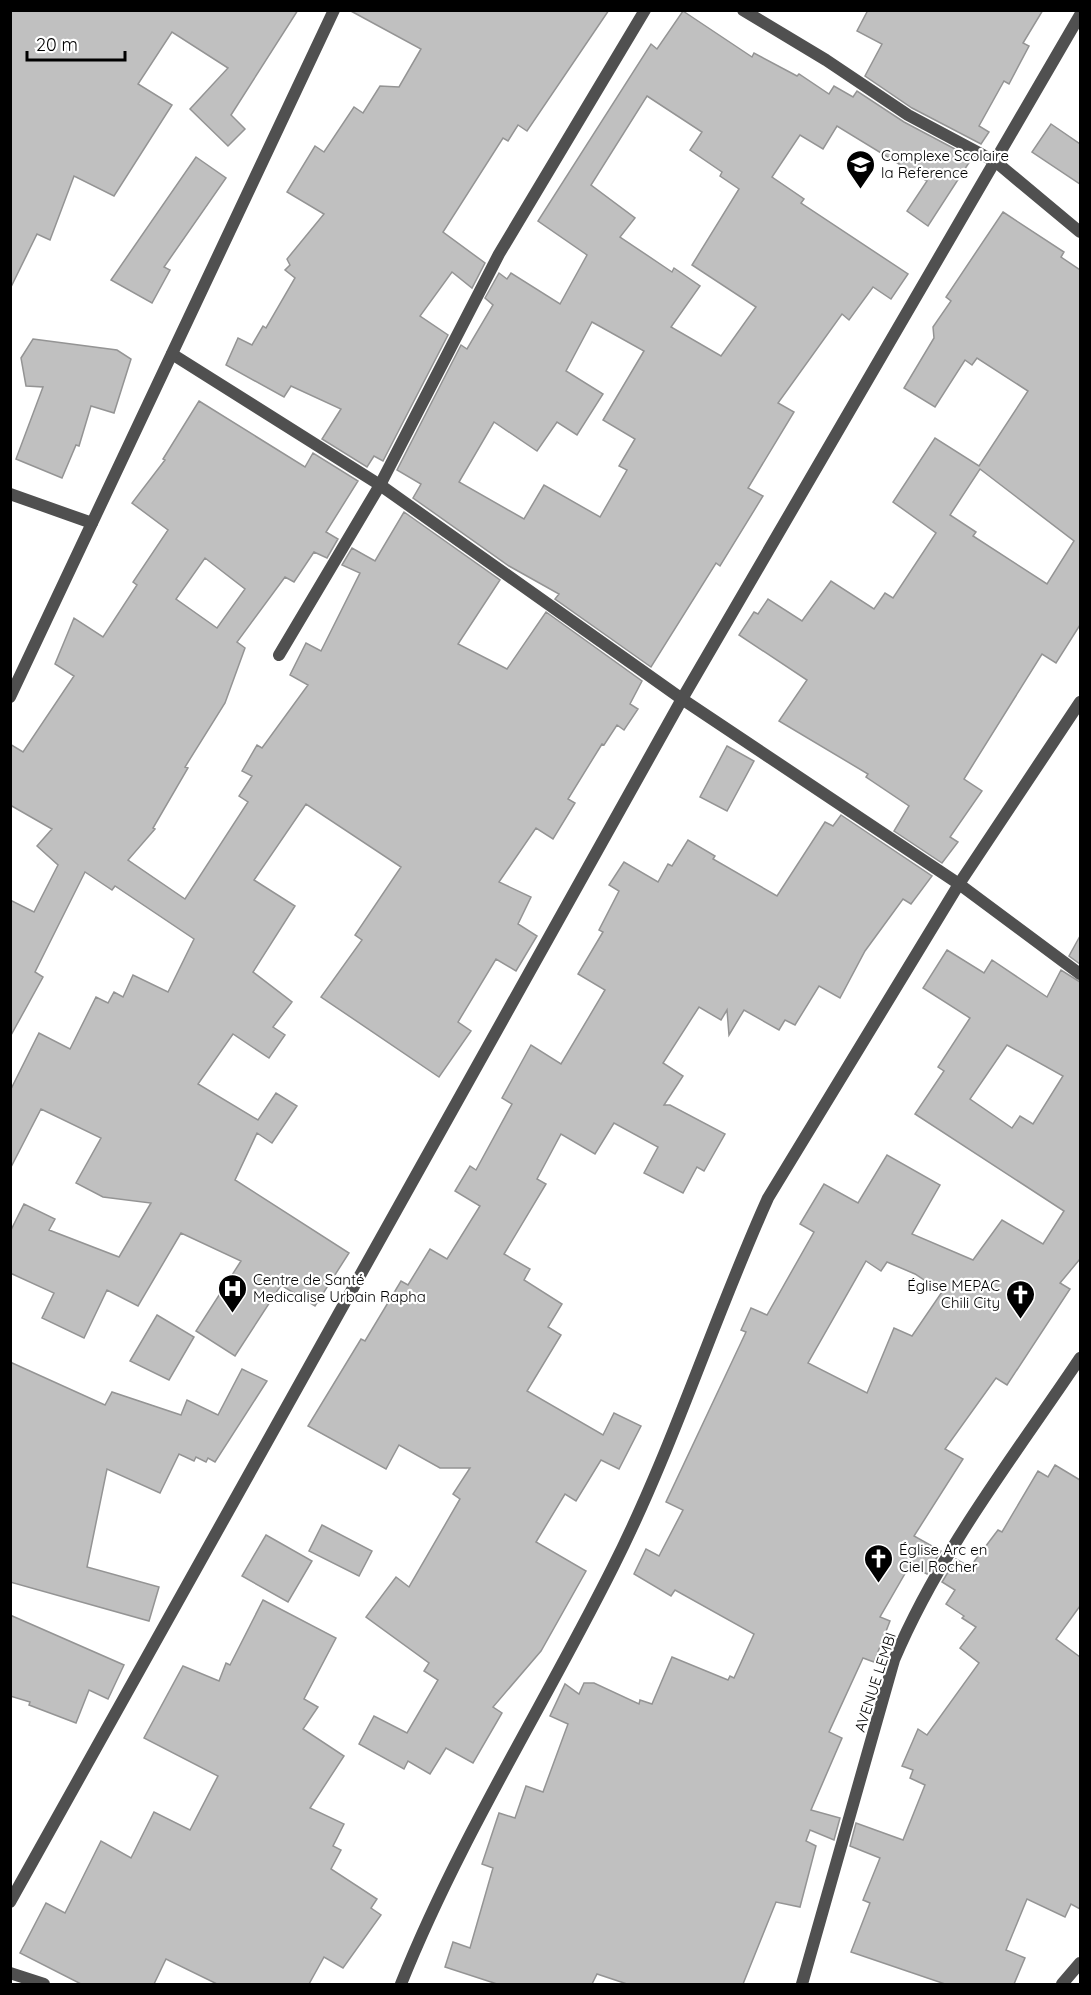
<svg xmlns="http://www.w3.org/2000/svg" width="1091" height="1995" viewBox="0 0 1091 1995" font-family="Quicksand,sans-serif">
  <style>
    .building { fill: #c0c0c0; stroke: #949494; stroke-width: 1.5; fill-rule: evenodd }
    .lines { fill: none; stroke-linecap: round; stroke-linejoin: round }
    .lane { stroke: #505050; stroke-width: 12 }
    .street { stroke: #505050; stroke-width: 12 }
    .labels { text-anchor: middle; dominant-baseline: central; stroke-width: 4.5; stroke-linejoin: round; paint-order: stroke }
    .poi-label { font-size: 15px; fill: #000; stroke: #fff; text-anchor: start }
    .street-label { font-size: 15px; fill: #000; stroke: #fff }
  </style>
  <rect width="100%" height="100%" fill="#fff"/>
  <g class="building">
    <path d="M10 10H298L231 115 245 129 228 146 190 109 228 68 172 32 138 84 172 105 114 196 74 176 50 240 37 234 10 289Z"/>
    <path d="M349 10H609L527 131 518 125 508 141 503 138 443 232 485 263 472 288 452 272 420 316 448 335 383 461 374 456 367 467 322 439 341 409 291 386 284 397 226 365 238 338 252 345 263 326 266 328 295 278 285 270 290 265 287 259 324 214 287 192 315 146 324 152 354 107 363 113 380 86 399 87 421 49Z"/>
    <path d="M868 10H1043L1023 43 1029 46 1009 84 1004 81 979 126 989 132 981 144 912 108 865 76 882 44 857 31Z"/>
    <path d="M683 11 752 57 754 53 797 76 799 74 829 94 834 86 853 97 857 91 904 122 972 158 928 226 907 211 927 181 837 126 823 149 800 135 772 177 804 199 801 203 908 274 891 299 873 287 849 320 842 314 778 403 794 412 748 488 763 496 720 566 716 563 651 667 555 599 559 594 509 566 413 498 421 484 397 470 461 345 467 349 493 305 485 298 499 273 507 279 511 273 560 304 587 255 538 221 651 44 657 49ZM647 96 702 132 690 150 722 172 720 176 739 189 692 265 756 307 721 356 671 327 700 286 674 268 672 272 620 237 635 218 591 185ZM592 322 644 351 603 420 635 439 619 466 627 470 600 517 544 485 524 519 459 482 494 422 537 451 557 422 577 435 603 394 566 371Z"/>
    <path d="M1051 124 1080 144V184L1032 152Z"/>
    <path d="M196 157 226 178 164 267 170 270 152 303 111 280Z"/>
    <path d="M1003 212 1064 252 1061 257 1080 270V625L1056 663 1042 654 964 779 982 791 950 837 958 842 942 863 894 831 909 806 866 777 868 774 779 721 807 680 739 635 754 612 758 614 768 599 802 621 831 581 874 609 885 593 893 598 936 533 893 502 935 438 979 466 1028 391 977 358 972 365 965 360 935 407 904 388 934 338 933 327 951 301 946 297ZM980 469 1074 541 1047 584 973 536 976 532 950 515Z"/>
    <path d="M33 339 117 350 131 359 114 413 91 406 79 446 76 445 62 478 16 459 43 387 26 386 21 358Z"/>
    <path d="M199 401 305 467 313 453 358 481 326 532 338 539 327 558 314 552 294 582 285 577 237 642 245 648 225 703 185 767 188 768 153 828 155 829 128 860 185 899 248 802 239 796 252 776 242 771 257 745 262 748 308 685 290 675 306 643 321 651 360 573 342 565 352 548 375 561 404 512 500 580 458 644 507 669 546 612 642 681 630 704 638 709 624 730 617 725 604 745 602 744 568 799 575 803 553 839 536 828 499 882 531 897 518 924 537 936 516 971 496 959 458 1022 471 1031 439 1077 321 997 362 940 355 935 401 867 306 804 254 880 295 906 253 972 292 1002 273 1027 285 1035 269 1058 233 1034 198 1084 258 1120 276 1093 297 1106 272 1143 257 1133 235 1180 349 1253 315 1306 281 1285 235 1356 196 1331 241 1261 181 1233 138 1306 107 1290 84 1338 42 1318 54 1293 10 1273V1232L24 1204 55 1219 49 1230 119 1257 151 1203 103 1197 76 1183 101 1138 41 1109 10 1169V1091L39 1033 70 1049 96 997 108 1003 114 992 123 997 133 975 168 992 194 939 115 886 112 890 85 872 35 972 43 977 10 1037V900L34 912 58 865 37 846 52 829 10 805V744L23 752 74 676 55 664 74 618 103 637 137 585 133 582 168 530 132 503 165 460 163 459ZM205 558 245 589 217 628 176 599Z"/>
    <path d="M727 746 754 761 727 811 700 797Z"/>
    <path d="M841 815 932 876 911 904 903 899 865 951 840 998 819 986 795 1025 785 1020 779 1030 744 1010 729 1035 727 1010 721 1020 699 1007 663 1063 683 1076 664 1105H670L725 1134 704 1171 697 1167 683 1193 644 1173 658 1147 614 1123 595 1154 561 1134 537 1179 546 1184 504 1254 530 1269 524 1280 562 1304 548 1327 561 1335 527 1391 603 1435 614 1413 641 1426 619 1469 601 1460 576 1501 565 1494 536 1542 586 1571 541 1651 493 1707 502 1713 473 1763 446 1748 430 1774 408 1761 404 1769 359 1744 374 1716 407 1733 438 1680 424 1671 429 1663 366 1617 396 1577 409 1587 460 1499 453 1494 470 1468H440L399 1445 386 1469 308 1426 361 1339 365 1341 401 1281 408 1285 430 1249 447 1259 480 1206 455 1191 470 1166 476 1170 512 1104 502 1098 531 1045 561 1064 605 990 578 974 603 932 599 930 619 891 609 885 624 862 658 882 668 864 672 866 688 840 715 856 713 859 777 896 825 822 833 826Z"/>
    <path d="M1080 936V964L1069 956Z"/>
    <path d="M947 950 984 973 992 960 1047 997 1061 970 1080 982V1259L1060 1283 1070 1289 1007 1385 996 1378 945 1449 963 1459 914 1536 941 1551 927 1574 910 1565 880 1617 890 1621 874 1662 863 1658 829 1732 842 1738 811 1810 840 1818 834 1840 810 1830 806 1841 816 1846 800 1907 776 1902 743 1984H627L597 1974 592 1984H497L445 1967 453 1942 470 1948 493 1868 482 1864 499 1813 515 1818 526 1786 543 1792 568 1724 550 1716 565 1684 579 1694 584 1683H594L639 1704 640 1700 652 1704 672 1657 728 1680 730 1676 734 1678 754 1634 675 1590 671 1596 634 1574 646 1549 659 1556 683 1510 666 1502 746 1332 741 1330 751 1308 767 1315 814 1232 800 1224 824 1184 858 1203 887 1155 940 1185 912 1234 973 1260 1002 1220 1043 1244 1064 1211 915 1114 944 1071 938 1067 970 1018 923 988ZM1007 1045 1063 1076 1033 1124 1020 1116 1012 1128 970 1099ZM866 1261 881 1271 887 1262 915 1274 942 1292 912 1336 894 1328 867 1393 808 1363Z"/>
    <path d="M157 1315 194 1337 169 1380 130 1361Z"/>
    <path d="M10 1362 105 1405 112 1392 181 1415 187 1400 218 1415 242 1369 267 1381 215 1462 208 1458 206 1462 196 1457 194 1461 179 1454 160 1493 107 1469 87 1567 159 1587 149 1621 10 1582Z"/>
    <path d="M1055 1465 1080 1480V1606L1056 1639 1080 1657V1909L1071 1904 1065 1917 1027 1899 1006 1950 1025 1958 1014 1984H945L851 1952 870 1903 863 1900 880 1858 850 1846 856 1823 903 1840 925 1785 910 1778 913 1770 902 1766 918 1729 927 1735 979 1663 960 1648 976 1627 962 1618 964 1616 946 1604 955 1590 942 1582 956 1559 970 1567 998 1530 1002 1532 1038 1471 1048 1477Z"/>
    <path d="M322 1525 372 1551 359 1576 309 1551Z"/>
    <path d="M266 1535 312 1561 288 1602 242 1576Z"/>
    <path d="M263 1600 336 1638 304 1699 318 1707 303 1729 344 1756 310 1808 344 1824 333 1846 341 1850 331 1869 377 1899 371 1908 381 1915 343 1968 324 1957 309 1984H217L166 1959 154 1984H81L20 1953 46 1903 65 1913 101 1841 131 1858 154 1812 190 1830 218 1776 144 1738 183 1666 219 1681 226 1663 230 1665Z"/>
    <path d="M10 1615 124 1665 108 1699 89 1690 76 1723 29 1705 30 1702 10 1696Z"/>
  </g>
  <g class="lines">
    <path class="lane" d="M1062 1984 1080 1963"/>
    <g class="street">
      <path d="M743 10 826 60 908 115 996 162 1080 232"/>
      <path d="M172 354 380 485 682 699 959 884 1080 974"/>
      <path d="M10 494 92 523"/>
      <path d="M279 655 380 485 499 254 645 10"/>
      <path d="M10 697 334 10"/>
      <path d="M10 1902 682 699 1080 15"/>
      <path d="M10 1973 44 1984"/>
      <path d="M401 1984C459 1839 543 1707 613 1567 673 1448 713 1320 768 1198L959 884 1080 702"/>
      <path d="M802 1984 894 1660C940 1551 1015 1455 1080 1358"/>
    </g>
  </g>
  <defs>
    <symbol id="school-pin" viewBox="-11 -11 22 30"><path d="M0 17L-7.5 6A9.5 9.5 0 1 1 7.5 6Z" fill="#000" stroke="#fff"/><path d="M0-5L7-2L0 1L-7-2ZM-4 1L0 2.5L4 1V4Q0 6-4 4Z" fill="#fff"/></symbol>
    <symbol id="hospital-pin" viewBox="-11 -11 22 30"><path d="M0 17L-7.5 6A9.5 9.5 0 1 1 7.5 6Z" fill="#000" stroke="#fff"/><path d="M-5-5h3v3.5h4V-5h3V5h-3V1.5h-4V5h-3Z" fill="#fff"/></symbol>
    <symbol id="church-pin" viewBox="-11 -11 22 30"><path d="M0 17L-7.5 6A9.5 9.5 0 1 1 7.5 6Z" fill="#000" stroke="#fff"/><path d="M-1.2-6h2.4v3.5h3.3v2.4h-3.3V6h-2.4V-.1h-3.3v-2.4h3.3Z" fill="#fff"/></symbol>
  </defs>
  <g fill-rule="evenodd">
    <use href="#school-pin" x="844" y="148" width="33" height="45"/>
    <use href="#hospital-pin" x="216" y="1272" width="33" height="45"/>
    <use href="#church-pin" x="1004" y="1278" width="33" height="45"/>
    <use href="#church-pin" x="862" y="1542" width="33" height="45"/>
  </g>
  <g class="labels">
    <g class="poi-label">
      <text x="881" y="155">Complexe Scolaire<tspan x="881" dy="17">la Reference</tspan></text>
      <text x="253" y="1279">Centre de Santé<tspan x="253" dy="17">Medicalise Urbain Rapha</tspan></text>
      <text x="1000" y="1285" text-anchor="end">Église MEPAC<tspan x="1000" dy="17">Chili City</tspan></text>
      <text x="899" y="1549">Église Arc en<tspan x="899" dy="17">Ciel Rocher</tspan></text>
    </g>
    <g class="street-label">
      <text transform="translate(875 1682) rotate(-72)">AVENUE LEMBI</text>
    </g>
  </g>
  <rect width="1091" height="1995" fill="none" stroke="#000000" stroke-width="24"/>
  <path d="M27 51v9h98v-9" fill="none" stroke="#000000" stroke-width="3"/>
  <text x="36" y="51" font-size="18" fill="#000000" stroke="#ffffff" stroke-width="4.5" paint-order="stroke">20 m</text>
</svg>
